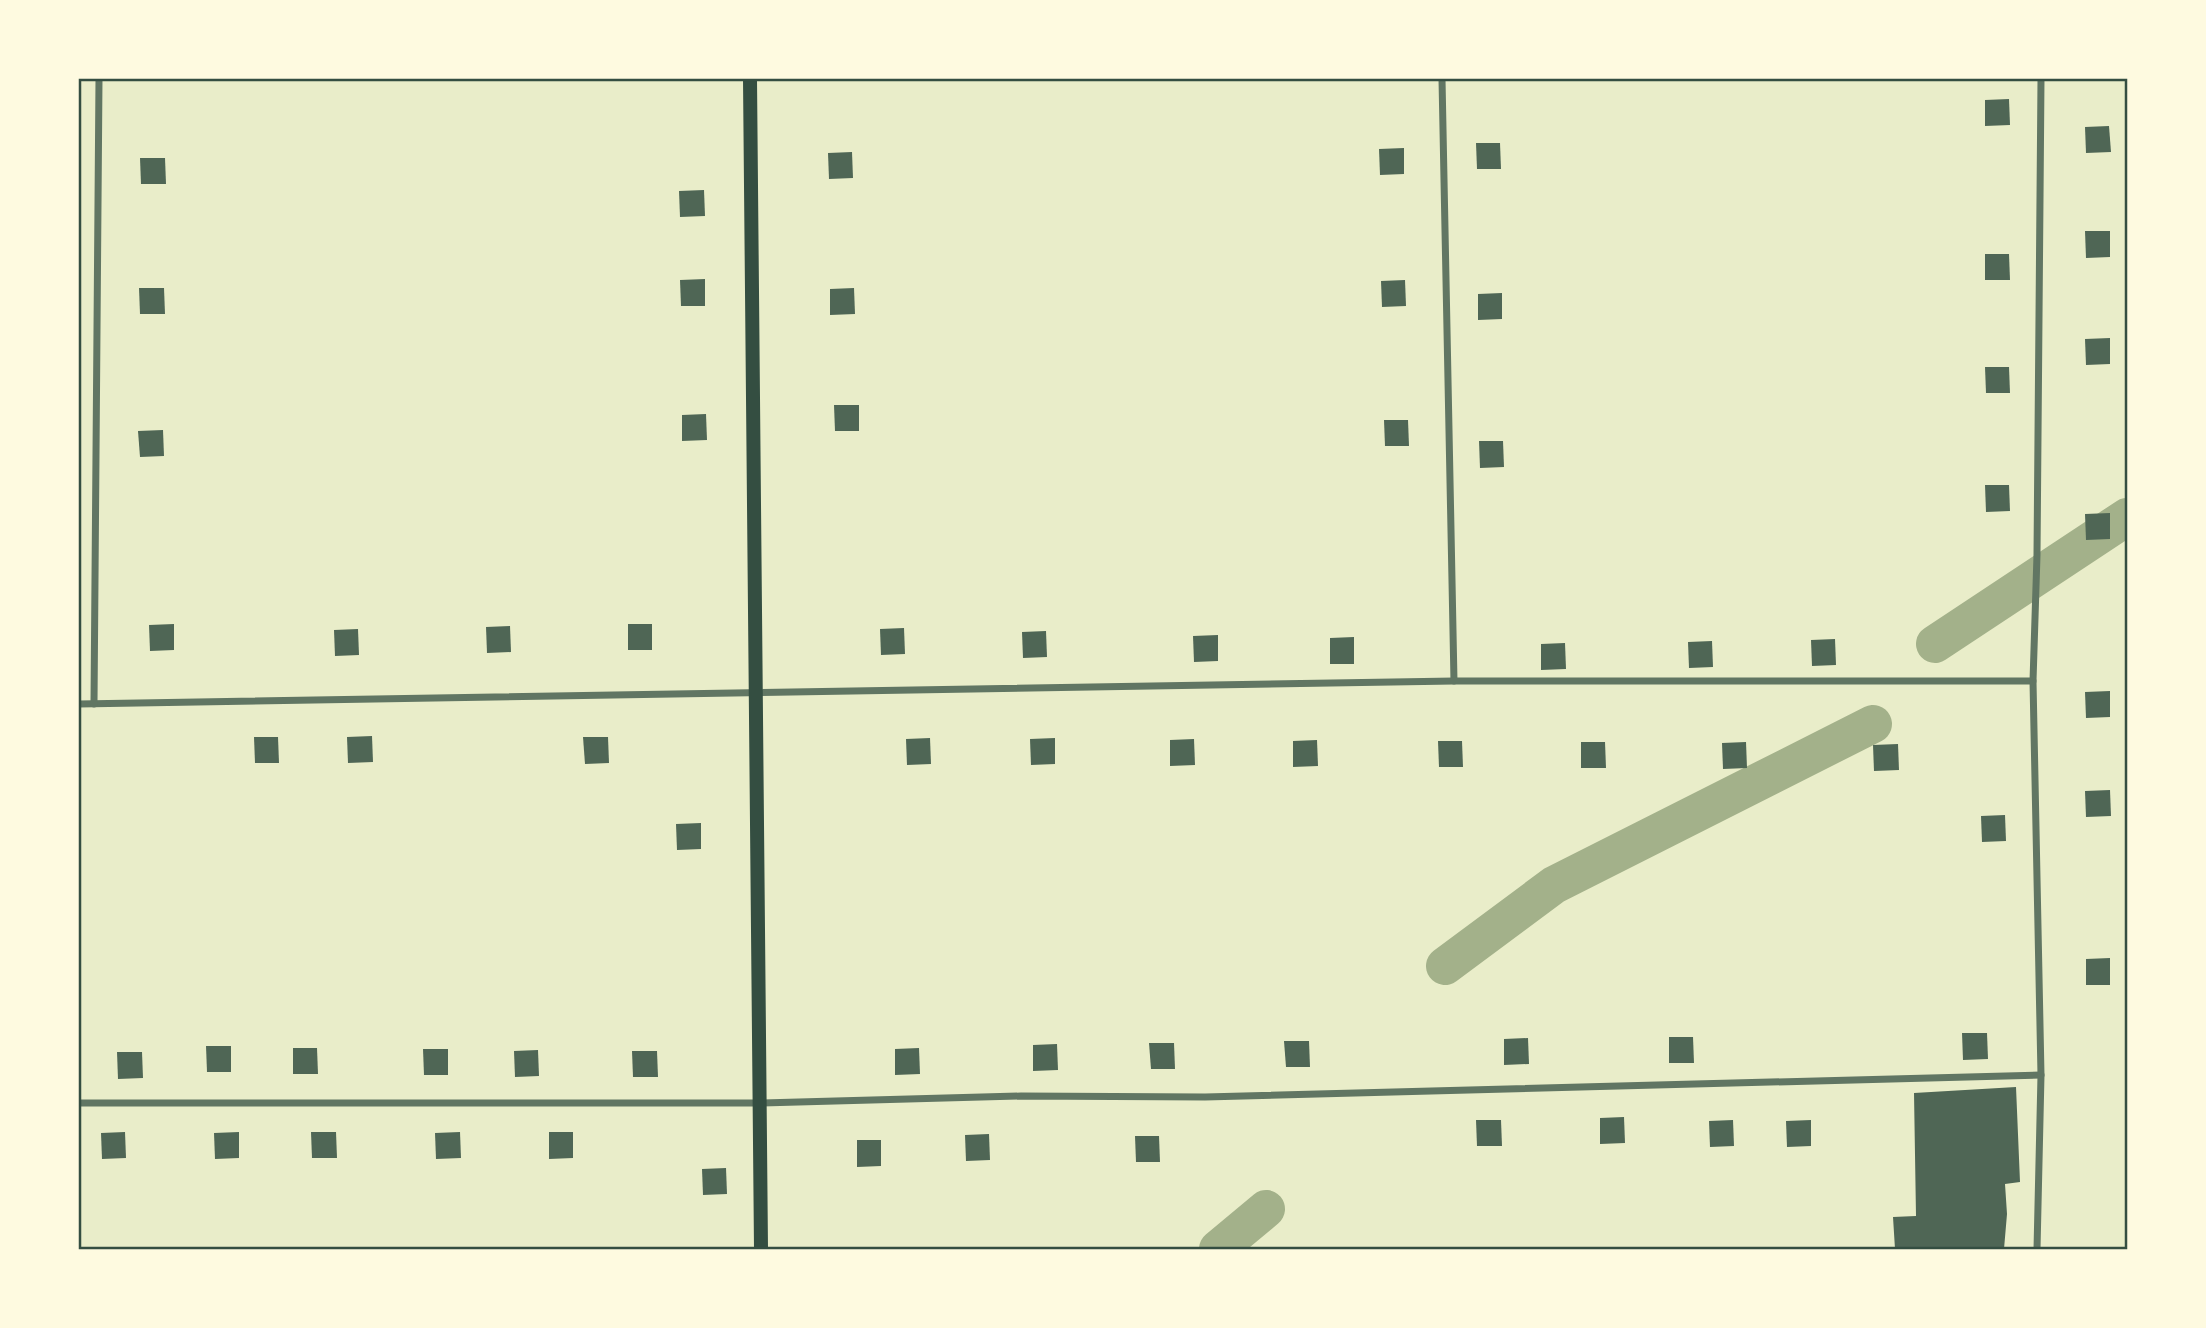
<svg xmlns="http://www.w3.org/2000/svg" width="2206" height="1328" viewBox="0 0 2206 1328" font-family="'Playfair Display',serif">
  <style>
    .lines { fill: none; stroke-linecap: round; stroke-linejoin: round }
    .canal { stroke: #a3b18a; stroke-width: 38 }
    .building { fill: #4f6655 }
    .minor { stroke: #617663; stroke-width: 7 }
    .secondary { stroke: #344e41; stroke-width: 14 }
    .neatline { fill: none; stroke: #344e41; stroke-width: 2.5 }
  </style>
  <rect width="100%" height="100%" fill="#e9edc9"/>
  <g class="lines">
    <g class="canal">
      <path d="M1935 644 2127 517"/>
      <path d="M1445 966 1554 885 1873 724"/>
      <path d="M1218 1249 1266 1209"/>
    </g>
  </g>
  <g class="building">
    <path d="M2009 99 2010 125 1985 126V100Z"/>
    <path d="M2109 126 2111 152 2086 153 2085 127Z"/>
    <path d="M1476 143H1500L1501 169H1477Z"/>
    <path d="M1404 148V174L1380 175 1379 149Z"/>
    <path d="M852 152 853 178 829 179 828 153Z"/>
    <path d="M140 158H165L166 184H141Z"/>
    <path d="M704 190 705 216 680 217 679 191Z"/>
    <path d="M2085 231H2110V257L2086 258Z"/>
    <path d="M1985 254H2009L2010 280H1985Z"/>
    <path d="M705 279V306H681L680 280Z"/>
    <path d="M1405 280 1406 306 1382 307 1381 281Z"/>
    <path d="M139 288H164L165 314H140Z"/>
    <path d="M854 288 855 314 830 315V289Z"/>
    <path d="M1502 293V319L1478 320V294Z"/>
    <path d="M2110 338V364L2086 365 2085 339Z"/>
    <path d="M1985 367H2009L2010 393H1986Z"/>
    <path d="M834 405H859V431H835Z"/>
    <path d="M706 414 707 440 682 441V415Z"/>
    <path d="M1384 420H1408L1409 446H1385Z"/>
    <path d="M163 430 164 456 140 457 138 431Z"/>
    <path d="M1479 441H1503L1504 467 1480 468Z"/>
    <path d="M1985 485H2009L2010 511 1986 512Z"/>
    <path d="M2110 513V539L2086 540 2085 514Z"/>
    <path d="M174 624V650L150 651 149 625Z"/>
    <rect x="628" y="624" width="24" height="26"/>
    <path d="M510 626 511 652 487 653 486 627Z"/>
    <path d="M904 628 905 654 881 655 880 629Z"/>
    <path d="M358 629 359 655 335 656 334 630Z"/>
    <path d="M1046 631 1047 657 1023 658 1022 632Z"/>
    <path d="M1218 635V661L1194 662 1193 636Z"/>
    <path d="M1354 637V664H1330V638Z"/>
    <path d="M1835 639 1836 665 1812 666 1811 640Z"/>
    <path d="M1712 641 1713 667 1689 668 1688 642Z"/>
    <path d="M1565 643 1566 669 1541 670V644Z"/>
    <path d="M2110 691V717L2086 718 2085 692Z"/>
    <path d="M372 736 373 762 348 763 347 737Z"/>
    <path d="M254 737H278L279 763H255Z"/>
    <path d="M583 737H608L609 763 585 764Z"/>
    <path d="M930 738 931 764 907 765 906 739Z"/>
    <path d="M1055 738V764L1031 765 1030 739Z"/>
    <path d="M1194 739 1195 765 1170 766V740Z"/>
    <path d="M1317 740 1318 766 1293 767V741Z"/>
    <path d="M1438 741H1462L1463 767H1439Z"/>
    <path d="M1581 742H1605L1606 768H1581Z"/>
    <path d="M1746 742 1747 768 1723 769 1722 743Z"/>
    <path d="M1898 744 1899 770 1874 771 1873 745Z"/>
    <path d="M2110 790 2111 816 2086 817 2085 791Z"/>
    <path d="M2005 815 2006 841 1982 842 1981 816Z"/>
    <path d="M701 823V849L677 850 676 824Z"/>
    <path d="M2110 958V985H2086V959Z"/>
    <path d="M1962 1033H1987L1988 1059 1963 1060Z"/>
    <path d="M1669 1037H1693L1694 1063H1669Z"/>
    <path d="M1528 1038 1529 1064 1504 1065V1039Z"/>
    <path d="M1284 1041H1309L1310 1067H1286Z"/>
    <path d="M1149 1043H1174L1175 1069H1151Z"/>
    <path d="M1057 1044 1058 1070 1033 1071V1045Z"/>
    <path d="M206 1046H231V1072H207Z"/>
    <path d="M293 1048H317L318 1074H293Z"/>
    <path d="M919 1048 920 1074 895 1075V1049Z"/>
    <path d="M423 1049H448V1075H424Z"/>
    <path d="M538 1050 539 1076 515 1077 514 1051Z"/>
    <path d="M632 1051H657L658 1077H633Z"/>
    <path d="M117 1052H142L143 1078 118 1079Z"/>
    <path d="M2016 1087 2020 1182 2005 1184 2007 1214 2004 1249H1895L1893 1217 1916 1216 1914 1093Z"/>
    <path d="M1624 1117 1625 1143 1600 1144V1118Z"/>
    <path d="M1476 1120H1501L1502 1146H1477Z"/>
    <path d="M1733 1120 1734 1146 1710 1147 1709 1121Z"/>
    <path d="M1811 1120V1146L1787 1147 1786 1121Z"/>
    <path d="M125 1132 126 1158 102 1159 101 1133Z"/>
    <path d="M239 1132V1158L215 1159 214 1133Z"/>
    <path d="M311 1132H336L337 1158H312Z"/>
    <path d="M460 1132 461 1158 436 1159 435 1133Z"/>
    <path d="M549 1132H573V1158L549 1159Z"/>
    <path d="M989 1134 990 1160 966 1161 965 1135Z"/>
    <path d="M1135 1136H1159L1160 1162H1136Z"/>
    <path d="M857 1140H881V1166L857 1167Z"/>
    <path d="M726 1168 727 1194 703 1195 702 1169Z"/>
  </g>
  <g class="lines">
    <g class="minor">
      <path d="M1442 79 1454 681"/>
      <path d="M79 704 1454 681H2033"/>
      <path d="M94 704 99 79"/>
      <path d="M79 1103H758L1021 1096 1205 1097 2041 1075"/>
      <path d="M2037 1249 2041 1075 2033 681 2037 555 2041 79"/>
    </g>
    <path class="secondary" d="M750 79 761 1249"/>
  </g>
  <rect width="2206" height="1328" fill="none" stroke="#fefae0" stroke-width="161"/>
  <rect x="80" y="80" width="2046" height="1168" class="neatline"/>
</svg>
